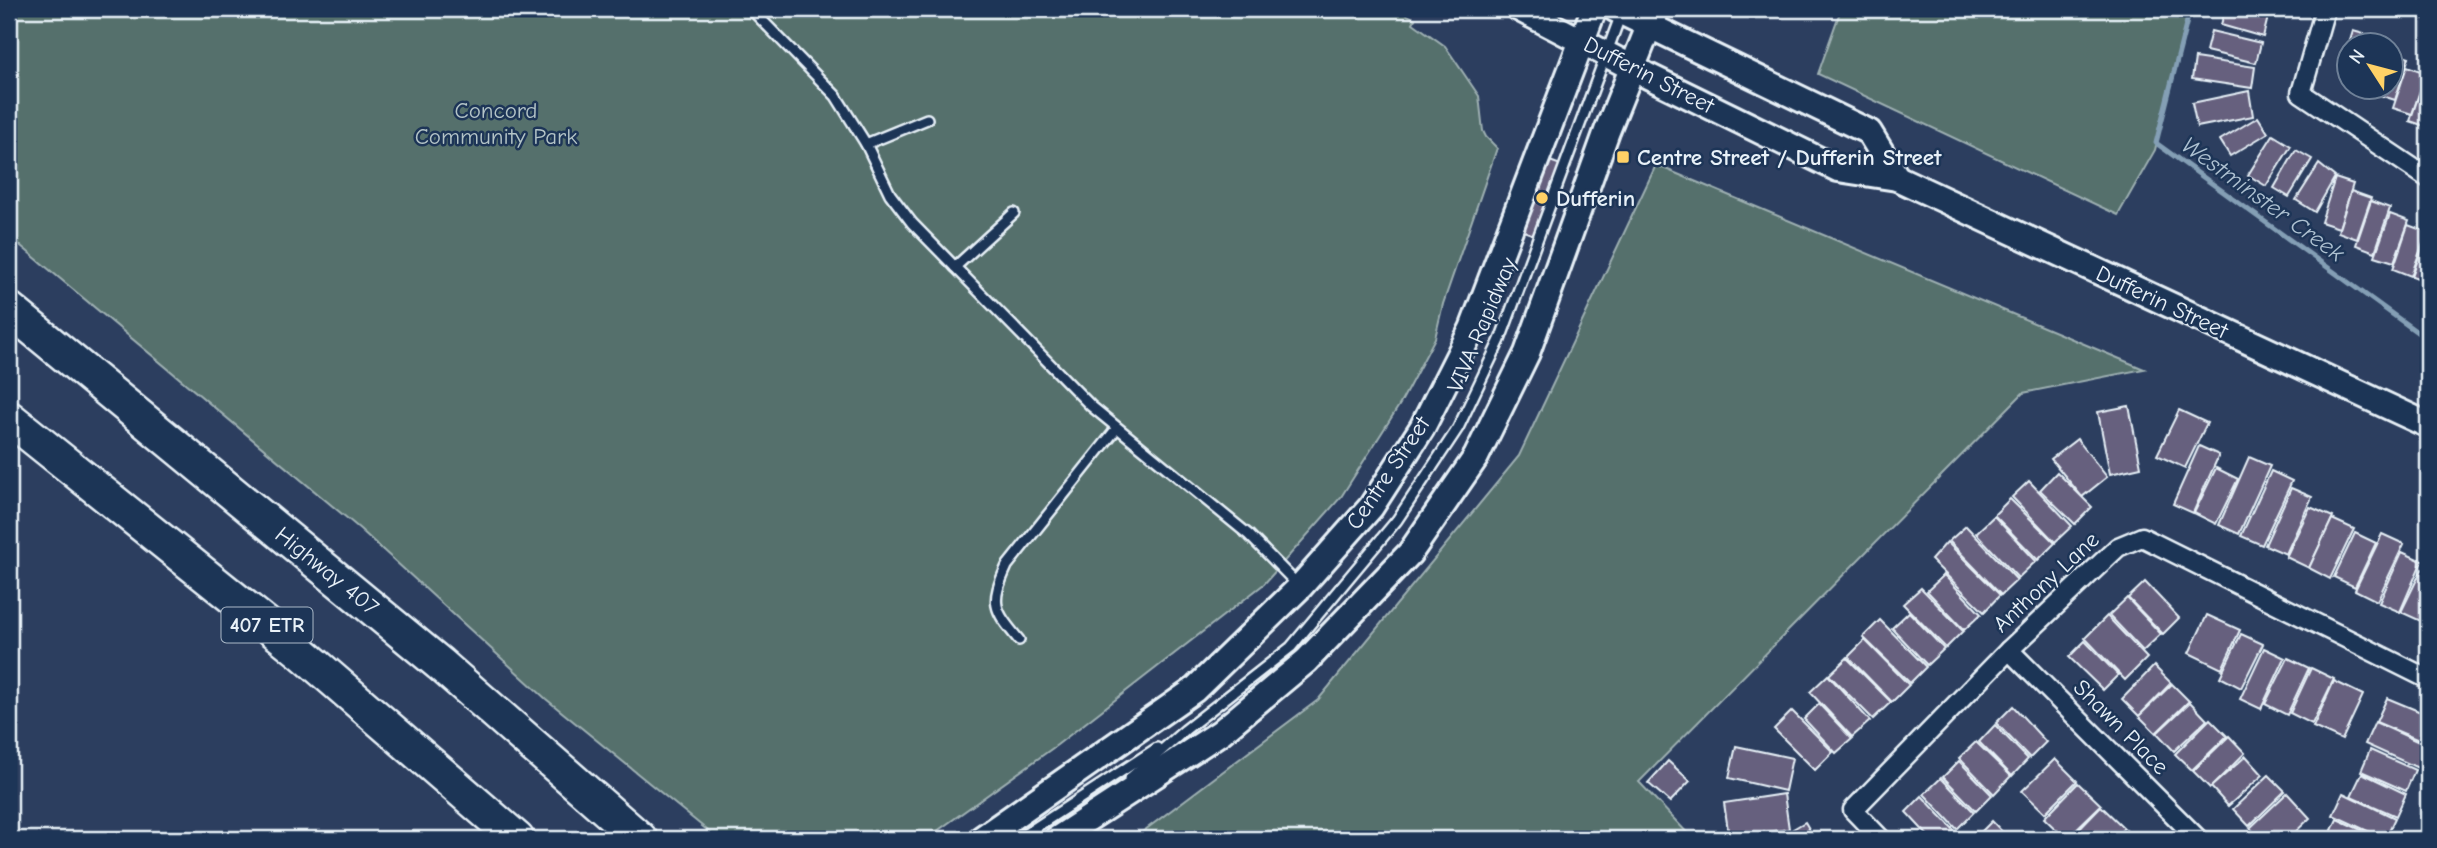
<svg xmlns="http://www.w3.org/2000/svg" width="2437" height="848" viewBox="0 0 2437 848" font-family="'Comic Neue',sans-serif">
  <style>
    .green { fill: #546f6c; stroke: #9eb0b2; stroke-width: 2 }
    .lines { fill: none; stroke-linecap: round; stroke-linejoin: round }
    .stream { stroke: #849fb5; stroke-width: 5 }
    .building { fill: #66617e; stroke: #e8f1f8; stroke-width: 2 }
    .lane-casing { stroke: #e8f1f8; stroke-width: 14 }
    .street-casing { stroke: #e8f1f8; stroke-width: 23 }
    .secondary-casing { stroke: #e8f1f8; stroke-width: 30 }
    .highway-casing { stroke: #e8f1f8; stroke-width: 38 }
    .lane { stroke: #1d3557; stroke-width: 9 }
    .street { stroke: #1d3557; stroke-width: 18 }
    .secondary { stroke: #1d3557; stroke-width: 24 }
    .highway { stroke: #1d3557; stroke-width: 33 }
    .poi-dot { fill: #ffd166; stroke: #1d3557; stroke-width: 2.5 }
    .labels { text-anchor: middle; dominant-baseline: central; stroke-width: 5; stroke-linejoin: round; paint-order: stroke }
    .shield { fill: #1d3557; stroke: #abb9c8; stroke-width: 2 }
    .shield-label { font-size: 21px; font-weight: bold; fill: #e8f1f8 }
    .street-label { font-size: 23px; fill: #e8f1f8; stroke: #1d3557 }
    .park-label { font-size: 23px; fill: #b4c4c7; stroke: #1d3557 }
    .poi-label { font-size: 23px; font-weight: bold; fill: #e8f1f8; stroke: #1d3557; text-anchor: start }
    .water-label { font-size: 24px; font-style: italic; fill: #aec1d1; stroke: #1d3557 }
  </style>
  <rect width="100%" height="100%" fill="#2c3e5f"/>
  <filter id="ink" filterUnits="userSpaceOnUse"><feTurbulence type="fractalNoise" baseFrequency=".0143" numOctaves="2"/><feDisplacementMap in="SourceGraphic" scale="14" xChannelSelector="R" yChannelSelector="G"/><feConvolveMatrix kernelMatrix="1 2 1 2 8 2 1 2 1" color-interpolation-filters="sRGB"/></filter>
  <g filter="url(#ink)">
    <g class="green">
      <path d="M9 9H1396L1415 19 1413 23 1445 46 1479 96 1483 131 1486 137 1497 148 1443 304 1435 338 1400 404 1341 497 1264 584 1057 745 926 839H718L546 699 360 529 9 236Z"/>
      <path d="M1841 9H2189L2155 150 2118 215 1818 74Z"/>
      <path d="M1656 165 2144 369 2023 393 1639 782 1693 839H1133L1318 700 1519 456Z"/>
    </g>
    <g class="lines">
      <path class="stream" d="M2190 9 2156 143 2428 340"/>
    </g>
    <g class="building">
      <path d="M2225 9H2239L2268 17 2263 37 2221 25Z"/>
      <path d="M2249 9H2271L2270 14Z"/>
      <path d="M2410 9H2428V20L2409 13Z"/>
      <path d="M2211 31 2261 43 2256 63 2206 51Z"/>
      <path d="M2353 31 2371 36 2368 46H2350V73L2341 70Z"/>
      <path d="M2392 52 2409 57 2395 100 2376 94 2379 88H2392Z"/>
      <path d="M2195 58 2255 67 2252 88 2192 79Z"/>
      <path d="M2407 66 2426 73 2412 114 2393 108Z"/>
      <path d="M2427 72 2428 73V127L2410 121Z"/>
      <path d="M2249 91 2253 116 2197 127 2192 103Z"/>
      <path d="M2258 117 2268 133 2230 156 2220 140Z"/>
      <path d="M2273 135 2291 146 2266 186 2248 175Z"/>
      <path d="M2296 150 2312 159 2289 197 2274 188Z"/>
      <path d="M1547 160 1561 165 1537 236 1523 231Z"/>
      <path d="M2319 164 2335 177 2315 212 2296 200Z"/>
      <path d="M2335 178 2353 184 2339 228 2321 222Z"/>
      <path d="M2351 191 2371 198 2357 239 2338 232Z"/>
      <path d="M2371 201 2390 208 2375 252 2356 245Z"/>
      <path d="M2390 214 2409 221 2394 262 2375 256Z"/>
      <path d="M2408 225 2427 232 2411 276 2393 269Z"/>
      <path d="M2427 235 2428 236V282L2412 276Z"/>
      <path d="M2129 406 2141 467 2110 474 2098 412Z"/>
      <path d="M2179 410 2207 423 2185 468 2157 455Z"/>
      <path d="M2077 439 2107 477 2082 497 2051 459Z"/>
      <path d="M2199 446 2219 455 2193 513 2173 504Z"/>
      <path d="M2249 457 2270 466 2239 534 2219 525Z"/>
      <path d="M2216 468 2238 479 2216 524 2194 513Z"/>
      <path d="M2271 471 2292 481 2262 545 2241 536Z"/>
      <path d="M2057 472 2092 507 2075 524 2040 490Z"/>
      <path d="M2029 481 2072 526 2055 542 2012 497Z"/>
      <path d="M2291 488 2312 497 2286 554 2265 545Z"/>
      <path d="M2010 499 2055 543 2038 560 1994 515Z"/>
      <path d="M2310 507 2333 517 2309 568 2286 557Z"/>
      <path d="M1994 516 2036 561 2018 578 1976 533Z"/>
      <path d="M2332 519 2354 529 2330 579 2309 568Z"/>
      <path d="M1966 526 2017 580 2001 595 1949 541Z"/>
      <path d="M2355 533 2376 543 2355 587 2334 577Z"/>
      <path d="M2382 534 2404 544 2377 601 2355 590Z"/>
      <path d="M1947 542 2000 595 1984 612 1931 560Z"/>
      <path d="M2402 552 2422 561 2400 612 2379 603Z"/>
      <path d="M2422 569 2428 572V611L2423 622 2401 612Z"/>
      <path d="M1944 575 1981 614 1964 630 1927 591Z"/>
      <path d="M2145 582 2179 618 2163 634 2128 598Z"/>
      <path d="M1921 588 1963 631 1946 648 1903 604Z"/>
      <path d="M2127 598 2161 634 2143 651 2109 615Z"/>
      <path d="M1909 612 1944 649 1927 665 1892 628Z"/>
      <path d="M2207 615 2240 630 2222 669 2189 653Z"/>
      <path d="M2107 616 2147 658 2125 680 2085 638Z"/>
      <path d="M1880 620 1926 667 1910 683 1863 637Z"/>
      <path d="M2241 634 2263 644 2241 688 2220 677Z"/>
      <path d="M1865 640 1909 685 1892 702 1848 657Z"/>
      <path d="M2085 641 2118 675 2103 690 2069 657Z"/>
      <path d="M2264 648 2285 658 2261 709 2240 699Z"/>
      <path d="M1847 658 1891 702 1873 719 1829 675Z"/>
      <path d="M2288 658 2309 668 2287 715 2265 704Z"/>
      <path d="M2154 666 2171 683 2139 716 2122 699Z"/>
      <path d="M2311 668 2334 679 2312 724 2290 713Z"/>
      <path d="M1828 675 1870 721 1852 737 1810 692Z"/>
      <path d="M2334 681 2363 695 2342 740 2313 727Z"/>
      <path d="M2172 684 2189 701 2156 733 2139 716Z"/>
      <path d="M2387 698 2428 715V738L2426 743 2376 722Z"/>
      <path d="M2190 702 2207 720 2174 751 2157 733Z"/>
      <path d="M1819 704 1852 739 1836 753 1804 719Z"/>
      <path d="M2013 706 2046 742 2030 758 1996 723Z"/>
      <path d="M1792 711 1833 752 1815 770 1774 729Z"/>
      <path d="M2210 719 2227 736 2192 770 2175 754Z"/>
      <path d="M2375 722 2428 746 2418 768 2365 744Z"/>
      <path d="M1995 725 2028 759 2012 776 1979 742Z"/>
      <path d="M2229 736 2245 753 2210 788 2193 771Z"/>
      <path d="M1976 742 2011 776 1994 794 1959 758Z"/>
      <path d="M1736 746 1792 758 1785 791 1729 778Z"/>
      <path d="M2370 750 2415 770 2406 791 2361 771Z"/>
      <path d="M2246 756 2263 775 2228 806 2211 787Z"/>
      <path d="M2055 759 2077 781 2045 813 2022 791Z"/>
      <path d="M1668 761 1690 781 1670 802 1648 783Z"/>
      <path d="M1959 761 1992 795 1976 811 1943 777Z"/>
      <path d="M2362 773 2406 794 2396 816 2351 796Z"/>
      <path d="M2269 775 2285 791 2249 826 2233 809Z"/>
      <path d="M1941 778 1974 812 1957 829 1924 794Z"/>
      <path d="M2078 783 2101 805 2066 839 2044 818Z"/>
      <path d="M2287 793 2310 818 2288 839H2261L2250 828Z"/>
      <path d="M2343 793 2395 818 2385 839 2333 815Z"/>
      <path d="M1784 794 1789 829 1729 837 1724 803Z"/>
      <path d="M1922 796 1955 831 1946 839H1931L1906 812Z"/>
      <path d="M2101 806 2124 828 2113 839H2069Z"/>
      <path d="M2337 819 2381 839H2328Z"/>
      <path d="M1992 821 2009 839H1974Z"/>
      <path d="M1805 822 1815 839H1776Z"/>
      <path d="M2126 830 2135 839H2116Z"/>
    </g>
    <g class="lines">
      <defs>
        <g id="lane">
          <path d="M751 9 836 96 866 144 890 194 912 223 1091 406 1249 535 1299 586"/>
          <path d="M866 144 927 119"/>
          <path d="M955 267 1014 213"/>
          <path d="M1019 640C993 609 990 603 1007 566L1117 428"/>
          <path d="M1129 779 1185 730 1291 647 1397 520 1458 428 1500 340 1621 14"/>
          <path d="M1018 839 1157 748"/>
        </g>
        <g id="street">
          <path d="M2325 9 2301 93 2428 178"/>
          <path d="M2009 650 2198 839"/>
          <path d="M1881 839 1853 810 2009 650 2118 547 2142 537 2428 679"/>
        </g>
        <g id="secondary">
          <path d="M1520 9 1646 75 1838 169 1897 178 2428 425"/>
          <path d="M1615 9 1869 132 1897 178"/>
          <path d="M981 839 1194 690 1300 587 1371 507 1422 428 1472 329 1594 9"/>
          <path d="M1057 839 1221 732 1306 661 1410 553 1476 457 1527 353 1607 131 1656 9"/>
        </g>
        <g id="highway">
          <path d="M9 309 440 664 640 839"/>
          <path d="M9 418 301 652 517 839"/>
        </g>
      </defs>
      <use href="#lane" class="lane-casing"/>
      <use href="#street" class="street-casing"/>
      <use href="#secondary" class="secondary-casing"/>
      <use href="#highway" class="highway-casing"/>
      <use href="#lane" class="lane"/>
      <use href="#street" class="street"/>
      <use href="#secondary" class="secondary"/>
      <use href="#highway" class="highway"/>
    </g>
  </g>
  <g class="poi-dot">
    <rect x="1616" y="150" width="14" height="14" rx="3.5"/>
    <circle cx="1542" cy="198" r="7"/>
  </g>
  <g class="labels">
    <rect class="shield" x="221.5" y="607.5" width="91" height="35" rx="5"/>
    <g class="shield-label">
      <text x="267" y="625">407 ETR</text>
    </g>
    <g class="street-label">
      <text transform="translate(1649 75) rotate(27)">Dufferin Street</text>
      <text transform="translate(2162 302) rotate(25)">Dufferin Street</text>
      <text transform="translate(1482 325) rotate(-67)">VIVA Rapidway</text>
      <text transform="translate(1388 473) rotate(-56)">Centre Street</text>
      <text transform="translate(327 571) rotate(39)">Highway 407</text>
      <text transform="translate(2046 582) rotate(-43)">Anthony Lane</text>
      <text transform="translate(2121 727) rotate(45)">Shawn Place</text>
    </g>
    <g class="park-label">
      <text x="496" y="110">Concord<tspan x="496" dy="26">Community Park</tspan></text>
    </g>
    <g class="poi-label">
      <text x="1637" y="157">Centre Street / Dufferin Street</text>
      <text x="1556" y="198">Dufferin</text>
    </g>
    <g class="water-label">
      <text transform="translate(2263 199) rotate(36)">Westminster Creek</text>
    </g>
  </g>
  <rect width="2437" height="848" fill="none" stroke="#1d3557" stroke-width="35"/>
  <rect x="18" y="18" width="2402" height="813" fill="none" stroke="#e8f1f8" stroke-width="2.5" filter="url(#ink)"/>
  <g transform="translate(2370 66) rotate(306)"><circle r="33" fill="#1d3557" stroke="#6e8097" stroke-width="2"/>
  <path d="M0-5L12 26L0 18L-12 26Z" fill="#ffd166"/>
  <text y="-10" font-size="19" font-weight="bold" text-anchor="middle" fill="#e8f1f8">N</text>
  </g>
</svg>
